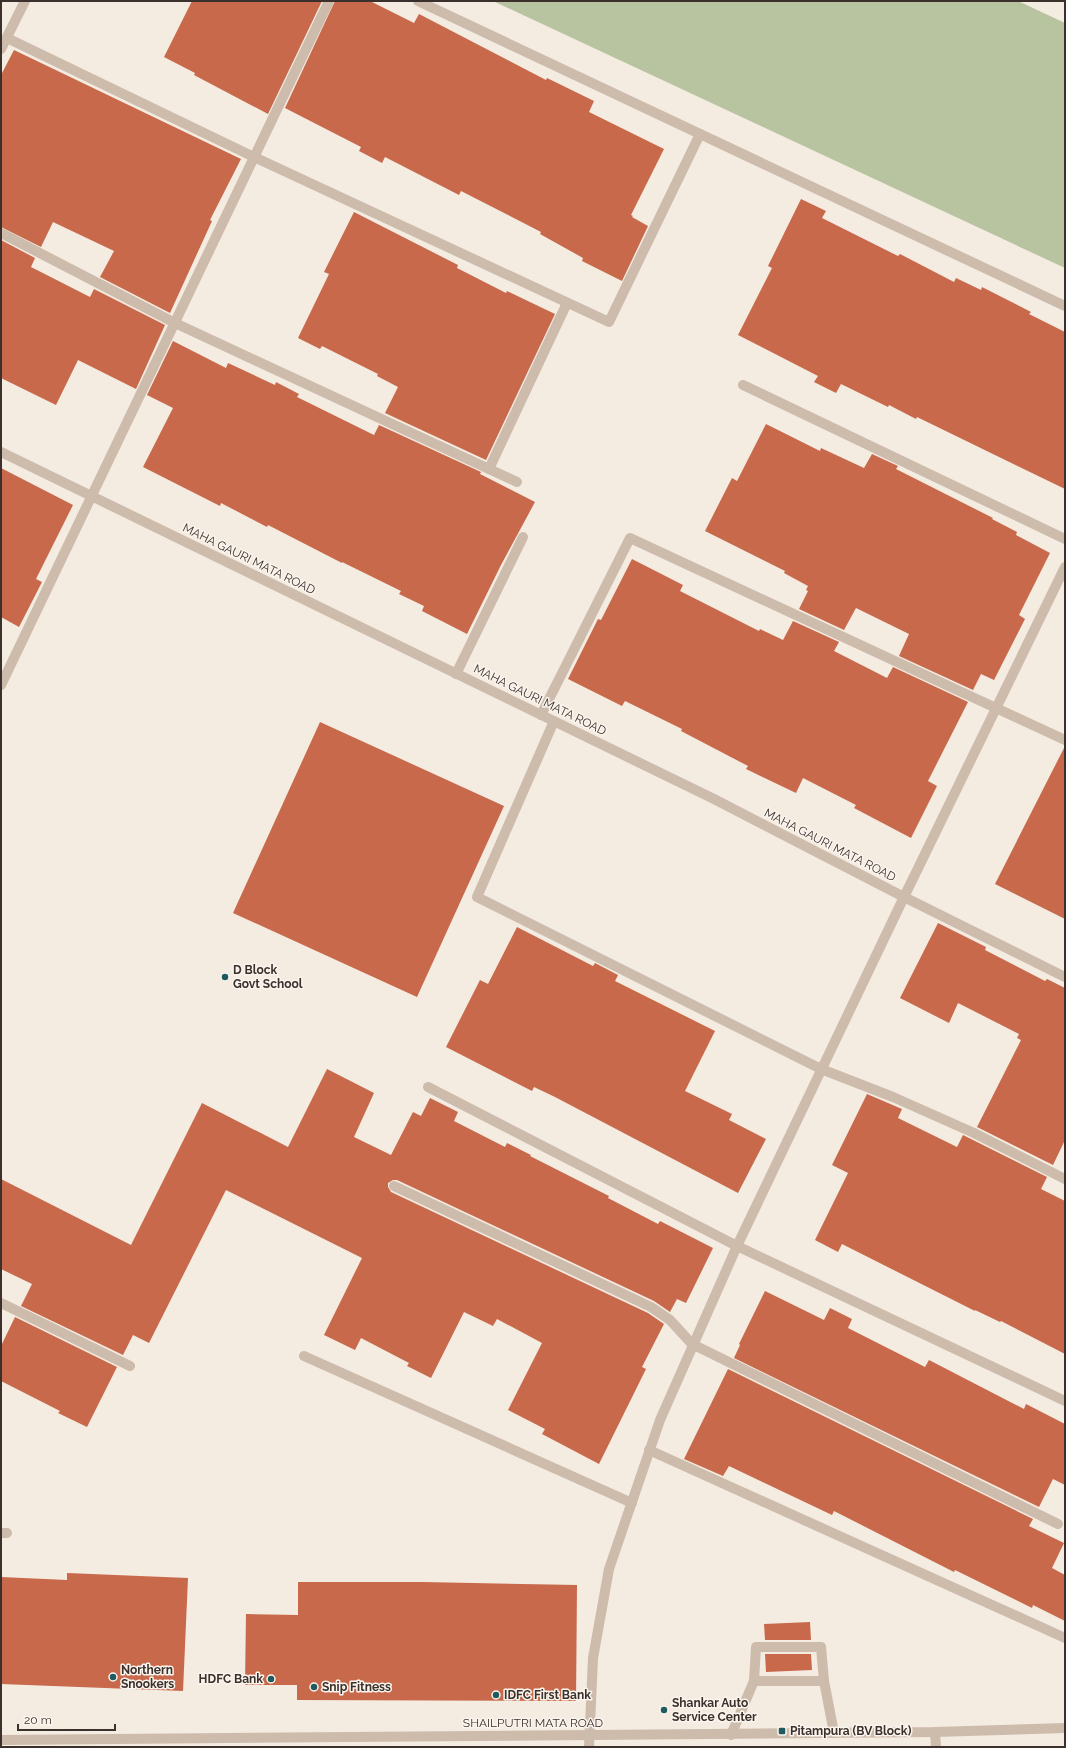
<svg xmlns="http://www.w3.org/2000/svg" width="1066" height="1748" viewBox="0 0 1066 1748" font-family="Raleway,sans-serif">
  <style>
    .green { fill: #b8c4a0 }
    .building { fill: #c8694b }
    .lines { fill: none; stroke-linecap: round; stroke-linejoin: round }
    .minor { stroke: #cdbbac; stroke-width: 10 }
    .poi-dot { fill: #1f5a5e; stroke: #fbf5ee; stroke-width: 1.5 }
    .labels { text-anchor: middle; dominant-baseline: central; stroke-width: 3; stroke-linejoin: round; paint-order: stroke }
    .street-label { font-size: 12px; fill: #3b302b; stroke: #fbf5ee }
    .poi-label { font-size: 12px; font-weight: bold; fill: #3b302b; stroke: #fbf5ee; text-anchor: start }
  </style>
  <rect width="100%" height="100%" fill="#f4ebe1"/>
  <path class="green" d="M493 1H1018L1065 23V268Z"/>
  <g class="building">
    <path d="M192 1H322L268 114 194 75 195 73 164 57Z"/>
    <path d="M335 1H370L414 23 419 14 546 80 547 78 594 101 589 112 664 149 631 215 633 216 632 217 648 226 622 281 582 261 583 258 540 234 541 232 461 191 459 195 385 157 382 163 359 151 361 147 285 108Z"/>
    <path d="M14 50 241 159 210 220 212 221 170 313 100 277 114 251 53 222 41 247 1 227V75Z"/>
    <path d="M801 199 826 211 822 218 898 256 900 254 954 282 956 278 981 290 982 287 1031 312 1029 314 1065 332V489L917 417 916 419 889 405 888 407 841 384 836 393 814 382 818 376 738 335 772 268 768 266Z"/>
    <path d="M354 212 458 265 457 268 506 293 507 291 555 314 486 460 385 413 398 387 377 376 378 374 322 346 320 349 298 338 329 274 324 272Z"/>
    <path d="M1 240 35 258 31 267 90 297 94 289 165 325 136 389 78 360 56 405 1 378Z"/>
    <path d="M173 341 226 368 228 363 275 385 276 382 299 394 297 397 374 435 379 425 481 472 480 474 535 502 501 565 467 634 422 611 424 606 399 594 401 591 342 562V563L268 525 267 527 221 503 220 506 143 467 173 408 147 395Z"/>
    <path d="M766 424 820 451 821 448 864 468 872 454 898 466 896 469 993 518 992 519 1017 532 1016 535 1050 553 1019 615 1025 619 994 680 981 674 973 690 899 656 909 634 856 608 844 630 799 609 808 591 806 590 808 586 784 573 785 571 705 531 732 478 737 481Z"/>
    <path d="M1 468 73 505 36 579 42 582 19 627 1 617Z"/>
    <path d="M632 559 683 585 680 591 759 631 760 629 783 640 793 621 839 642 834 651 887 678 893 667 968 702 928 781 937 786 911 838 854 808 856 805 803 778 796 793 746 769 748 766 681 731 682 729 625 701 622 706 568 679 598 619 601 620Z"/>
    <path d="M320 722 504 806 417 997 233 913Z"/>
    <path d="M1065 746V919L995 884Z"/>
    <path d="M938 923 986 947 985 950 1045 981 1047 979 1065 988V1140L1053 1165 977 1127 1021 1040 1017 1038 1019 1034 958 1003 949 1023 900 998Z"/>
    <path d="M517 927 593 966 595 963 618 975 615 981 715 1031 685 1091 732 1114 729 1120 766 1139 738 1193 555 1097 534 1087 532 1091 446 1047 480 980 488 984Z"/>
    <path d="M327 1069 374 1093 354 1137 391 1155 413 1112 421 1116 430 1098 458 1112 454 1121 505 1147 507 1143 531 1155 530 1156 609 1196 608 1198 658 1224 660 1221 713 1248 686 1303 677 1299 670 1312 654 1301 397 1180H393L388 1183V1187L391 1192 648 1313 664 1324 642 1367 646 1369 599 1464 542 1434 545 1429 508 1410 542 1343 497 1319 493 1326 464 1312 431 1378 407 1366 409 1363 361 1338 355 1350 324 1335 362 1258 226 1190 149 1343 133 1335 123 1355 21 1306 32 1284 1 1269V1179L131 1245 202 1103 288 1147Z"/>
    <path d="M867 1094 902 1109 898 1118 957 1147 963 1135 1047 1177 1041 1189 1065 1201V1354L1001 1321 1000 1322 975 1310V1311L842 1244 838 1252 815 1240 848 1173 832 1165Z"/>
    <path d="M765 1291 824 1320 830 1308 852 1319 848 1328 925 1367 929 1360 1024 1409 1026 1404 1065 1424V1485L1053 1479 1039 1507 734 1358 740 1345 739 1344Z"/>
    <path d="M15 1317 117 1367 87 1427 58 1413 60 1411 1 1381V1346Z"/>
    <path d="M728 1369 1033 1519 1029 1526 1064 1543 1052 1568 1065 1575V1621L1033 1605 1032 1608 955 1570 954 1572 834 1511 832 1515 729 1466 723 1476 684 1459Z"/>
    <path d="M67 1573 188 1578 183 1691 1 1684V1577L67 1580Z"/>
    <path d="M298 1582H423L577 1585 576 1701 297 1700V1685H245L246 1614 298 1615Z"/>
    <path d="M810 1622 811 1640H765L764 1624Z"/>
    <path d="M765 1654H811L812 1670 766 1672Z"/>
  </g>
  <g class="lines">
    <g class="minor">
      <path d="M418 1 1065 306"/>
      <path d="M7 38 254 157 609 322 700 134"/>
      <path d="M1 49 25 1"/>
      <path d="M1 233 175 323 517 482"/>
      <path d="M743 385 1065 539"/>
      <path d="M1 452 714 799 904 897 1065 977"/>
      <path d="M489 469 567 303"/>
      <path d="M456 674 523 537"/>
      <path d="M1 685 329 1"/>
      <path d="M541 715 630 538 1065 740"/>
      <path d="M554 721 477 897 821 1069 893 1097 974 1133 1065 1179"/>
      <path d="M428 1087 737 1246 1065 1401"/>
      <path d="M394 1186 651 1307 670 1320 692 1344 1058 1524"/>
      <path d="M1 1303 130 1366"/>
      <path d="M304 1356 632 1503"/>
      <path d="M649 1450 1065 1638"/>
      <path d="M1 1533H7"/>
      <path d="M754 1681H824"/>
      <path d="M935 1732 936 1747"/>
      <path d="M731 1735 754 1681 756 1647H821L824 1681 834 1733"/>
      <path d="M1 1740 935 1732 1065 1728"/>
      <path d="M589 1747 593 1658 609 1569 660 1420 737 1246 904 897 1065 567"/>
    </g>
  </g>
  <g class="poi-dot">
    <circle cx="225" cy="977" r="4"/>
    <circle cx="113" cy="1677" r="4"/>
    <circle cx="271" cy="1679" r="4"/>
    <circle cx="314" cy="1687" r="4"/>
    <circle cx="496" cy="1695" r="4"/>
    <circle cx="664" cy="1710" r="4"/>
    <rect x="778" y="1727" width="8" height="8" rx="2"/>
  </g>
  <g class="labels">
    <g class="street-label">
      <text transform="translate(249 559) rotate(26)">MAHA GAURI MATA ROAD</text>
      <text transform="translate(540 700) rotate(26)">MAHA GAURI MATA ROAD</text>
      <text transform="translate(830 845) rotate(27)">MAHA GAURI MATA ROAD</text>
      <text x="533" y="1723">SHAILPUTRI MATA ROAD</text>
    </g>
    <g class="poi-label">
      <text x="233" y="970">D Block<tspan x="233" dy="14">Govt School</tspan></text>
      <text x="121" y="1670">Northern<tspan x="121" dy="14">Snookers</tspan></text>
      <text x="263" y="1679" text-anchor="end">HDFC Bank</text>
      <text x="322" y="1687">Snip Fitness</text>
      <text x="504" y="1695">IDFC First Bank</text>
      <text x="672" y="1703">Shankar Auto<tspan x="672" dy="14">Service Center</tspan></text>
      <text x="790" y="1731">Pitampura (BV Block)</text>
    </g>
  </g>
  <rect width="1066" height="1748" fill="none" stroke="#3b302b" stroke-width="4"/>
  <path d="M18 1724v6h97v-6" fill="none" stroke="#3b302b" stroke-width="2"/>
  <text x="24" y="1724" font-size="12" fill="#3b302b" stroke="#fbf5ee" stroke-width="3" paint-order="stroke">20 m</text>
</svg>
